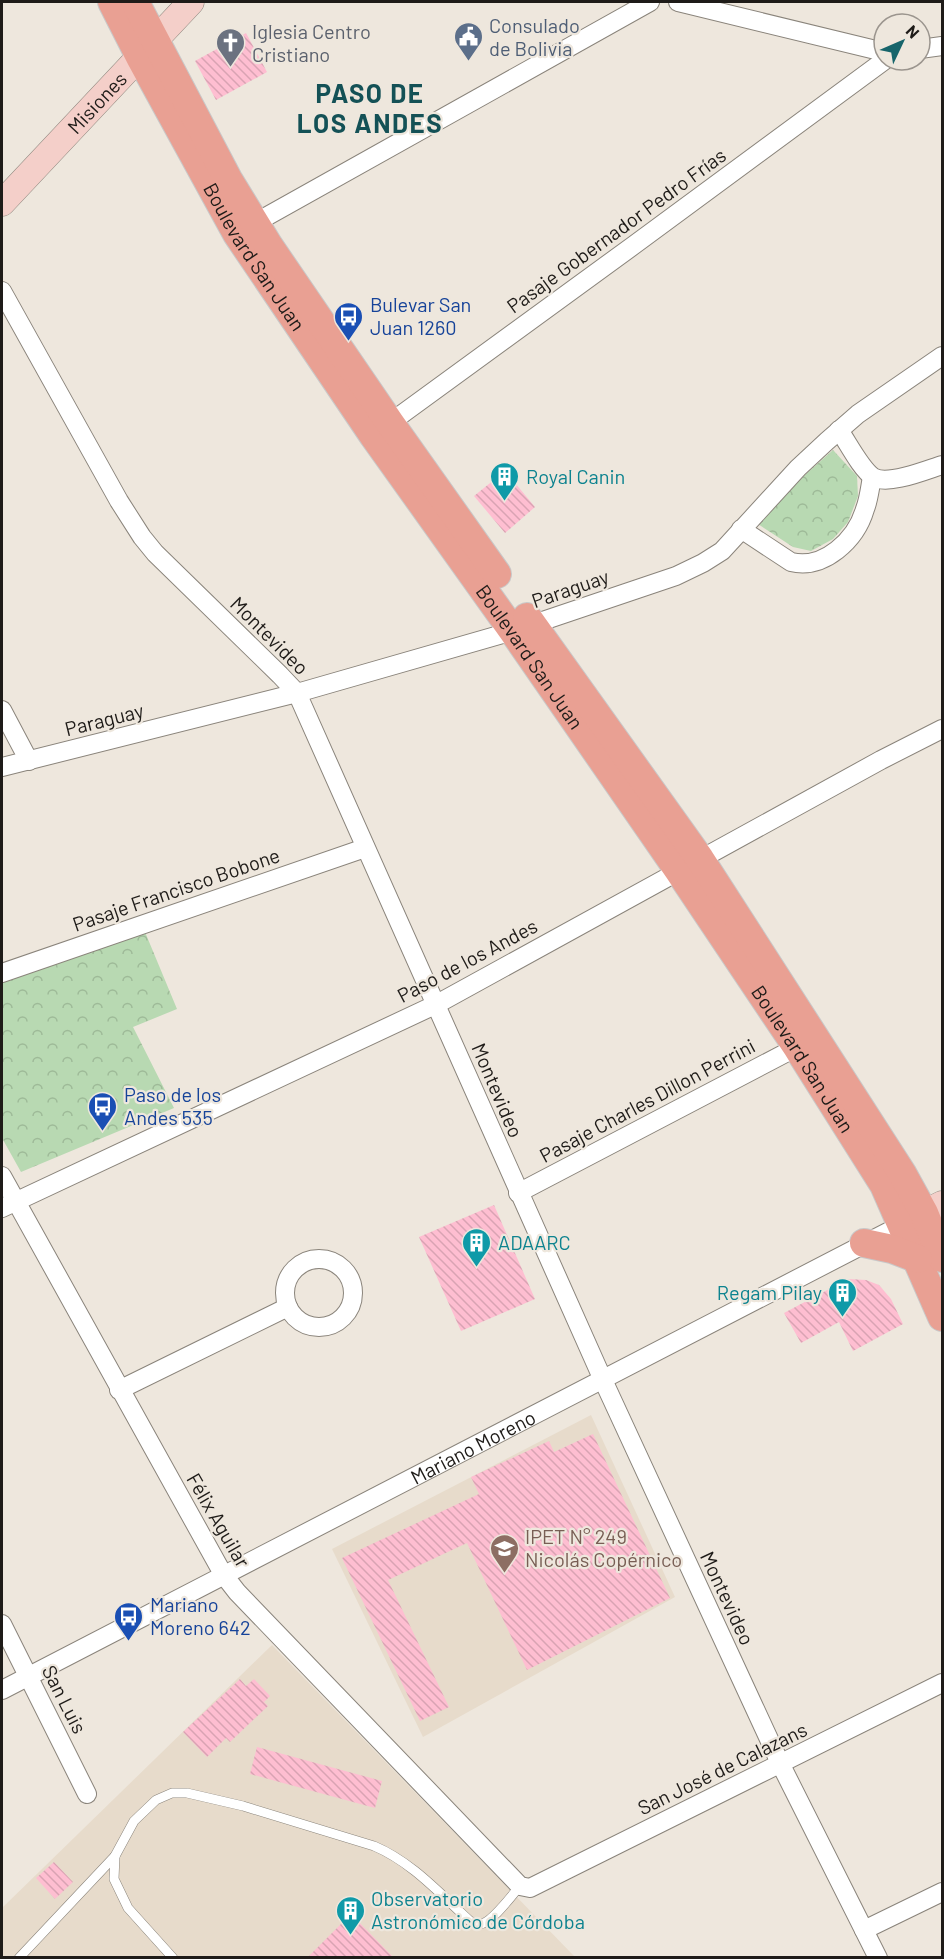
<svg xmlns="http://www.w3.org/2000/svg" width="944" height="1959" viewBox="0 0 944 1959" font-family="Barlow,sans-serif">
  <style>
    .built { fill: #e7dbcb }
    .park { fill: url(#park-crowns) }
    .building { fill: url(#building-back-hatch) }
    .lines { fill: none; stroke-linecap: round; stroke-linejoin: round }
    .lane-casing { stroke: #8a847b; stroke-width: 10 }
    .street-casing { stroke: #8a847b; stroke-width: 20 }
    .secondary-casing { stroke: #8a847b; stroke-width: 27 }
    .primary-casing { stroke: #c9c8c8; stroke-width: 30 }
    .lane { stroke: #fff; stroke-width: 9 }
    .street { stroke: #fff; stroke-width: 18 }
    .secondary { stroke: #f4cfc9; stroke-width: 26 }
    .primary { stroke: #e9a093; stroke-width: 28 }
    .labels { text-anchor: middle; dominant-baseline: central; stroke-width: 4.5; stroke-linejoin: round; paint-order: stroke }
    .service-label { font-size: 20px; fill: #4e5e75; stroke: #eee7dd; text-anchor: start }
    .worship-label { font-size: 20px; fill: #5b616d; stroke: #eee7dd; text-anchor: start }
    .street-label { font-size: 20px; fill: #1e1b18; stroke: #eee7dd }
    .transit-label { font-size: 20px; fill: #164399; stroke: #eee7dd; text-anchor: start }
    .culture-label { font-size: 20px; fill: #0d838f; stroke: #eee7dd; text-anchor: start }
    .education-label { font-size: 20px; fill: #785e54; stroke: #eee7dd; text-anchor: start }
    .district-label { font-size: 26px; font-weight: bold; letter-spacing: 1.5px; fill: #145156; stroke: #eee7dd }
  </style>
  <defs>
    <pattern id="park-crowns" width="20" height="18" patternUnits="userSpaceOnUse" patternTransform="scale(1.5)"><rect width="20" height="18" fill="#b8d9b2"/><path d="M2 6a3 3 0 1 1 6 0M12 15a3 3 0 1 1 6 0" fill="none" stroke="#9eba98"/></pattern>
    <pattern id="building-back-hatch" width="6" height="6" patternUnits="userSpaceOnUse" patternTransform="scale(1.5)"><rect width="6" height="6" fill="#febed1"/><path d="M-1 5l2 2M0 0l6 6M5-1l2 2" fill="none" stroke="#d9a3b3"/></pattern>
  </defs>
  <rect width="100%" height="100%" fill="#eee7dd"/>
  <g class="built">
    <path d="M591 1415 675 1597 423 1737 332 1549Z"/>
    <path d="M272 1645 575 1957 2 1958V1908Z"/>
  </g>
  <g class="park">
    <path d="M833 450 857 476 858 496 848 522 833 539 811 551 793 547 758 524 806 474Z"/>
    <path d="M145 932 177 1009 133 1027 174 1108 21 1172 2 1138V983Z"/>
  </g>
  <g class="building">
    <path d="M246 33 267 72 216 100 195 61Z"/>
    <path d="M505 471 535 507 505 533 474 496Z"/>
    <path d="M494 1205 535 1299 461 1331 419 1237Z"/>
    <path d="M848 1279 866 1280 879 1285 891 1299 903 1324 853 1351 839 1322 801 1343 784 1313Z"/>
    <path d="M593 1434 670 1598 527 1670 467 1543 388 1580 449 1707 420 1721 342 1558 479 1494 471 1477 549 1441 554 1452Z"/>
    <path d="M240 1679 246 1686 254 1679 270 1696 264 1702 268 1706 230 1742 226 1738 207 1757 183 1732Z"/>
    <path d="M257 1747 382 1781 375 1808 250 1774Z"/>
    <path d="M54 1862 73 1882 55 1899 36 1878Z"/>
    <path d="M351 1914 394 1958H307Z"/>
  </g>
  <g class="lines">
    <defs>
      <g id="lane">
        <path d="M115 1856 114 1879 128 1908 173 1958"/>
        <path d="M19 1958 115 1856 134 1821 156 1800 172 1793H187L243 1806 374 1846C412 1862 440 1894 470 1921 472 1922 478 1924 480 1924 491 1924 512 1895 520 1886"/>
      </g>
      <g id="street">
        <path d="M678 2 884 52"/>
        <path d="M920 49 942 46"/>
        <path d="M246 228 650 2"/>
        <path d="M2 291 119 501 142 537 155 553 280 675 297 693 603 1380 780 1763 878 1958"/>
        <path d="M383 428 634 245 885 60"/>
        <path d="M839 430C848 443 861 469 873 477 888 486 926 470 942 465"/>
        <path d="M741 529 791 562C824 570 856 540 865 509 869 499 870 487 872 477"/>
        <path d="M2 710 29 761"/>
        <path d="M2 767 297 693 513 631 676 576 703 563 722 551 798 468 827 441 858 414 942 356"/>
        <path d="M2 973 365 848"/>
        <path d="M2 1176 223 1574 237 1592 520 1886 530 1888 942 1683"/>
        <path d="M518 1193 797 1047"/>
        <path d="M2 1208 437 1004 881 760 942 729"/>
        <circle cx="319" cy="1293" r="34"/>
        <path d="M119 1390 288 1307"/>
        <path d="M2 1624 87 1794"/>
        <path id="s1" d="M2 1690 909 1221"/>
        <path d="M864 1930 942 1892"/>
      </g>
      <g id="secondary">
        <path id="s2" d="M2 203 191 2"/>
        <path d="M924 1213 942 1204"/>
      </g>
      <g id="primary">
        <path id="s3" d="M112 2 140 57 237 234 373 435 513 631 679 871 797 1047 884 1185 942 1317"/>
        <path d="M135 2 228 179 269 246 390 423 497 574"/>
        <path d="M527 617 700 859 902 1173 924 1213 942 1258"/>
        <path d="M864 1243 892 1249 918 1259"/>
      </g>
    </defs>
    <use href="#lane" class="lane-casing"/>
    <use href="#street" class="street-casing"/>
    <use href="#secondary" class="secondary-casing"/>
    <use href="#primary" class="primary-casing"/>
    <use href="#lane" class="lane"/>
    <use href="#street" class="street"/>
    <use href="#secondary" class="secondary"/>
    <use href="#primary" class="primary"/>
  </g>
  <defs>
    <symbol id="civic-pin" viewBox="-11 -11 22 30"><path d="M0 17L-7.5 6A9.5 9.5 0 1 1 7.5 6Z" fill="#5c6f8a" stroke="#eee7dd"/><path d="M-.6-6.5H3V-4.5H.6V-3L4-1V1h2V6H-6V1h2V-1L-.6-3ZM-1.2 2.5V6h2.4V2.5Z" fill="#fff"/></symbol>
    <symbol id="church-pin" viewBox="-11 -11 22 30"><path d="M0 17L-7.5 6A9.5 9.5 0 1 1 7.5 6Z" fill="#6b7280" stroke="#eee7dd"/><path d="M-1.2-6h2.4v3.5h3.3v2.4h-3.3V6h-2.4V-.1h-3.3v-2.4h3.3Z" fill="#fff"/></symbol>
    <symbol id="bus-pin" viewBox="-11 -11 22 30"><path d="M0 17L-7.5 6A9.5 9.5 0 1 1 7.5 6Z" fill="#1a4fb4" stroke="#eee7dd"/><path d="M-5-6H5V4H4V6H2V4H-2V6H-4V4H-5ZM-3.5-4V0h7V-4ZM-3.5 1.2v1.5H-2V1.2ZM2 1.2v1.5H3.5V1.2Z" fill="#fff"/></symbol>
    <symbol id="building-pin" viewBox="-11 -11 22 30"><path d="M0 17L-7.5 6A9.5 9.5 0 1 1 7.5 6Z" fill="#0f9aa8" stroke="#eee7dd"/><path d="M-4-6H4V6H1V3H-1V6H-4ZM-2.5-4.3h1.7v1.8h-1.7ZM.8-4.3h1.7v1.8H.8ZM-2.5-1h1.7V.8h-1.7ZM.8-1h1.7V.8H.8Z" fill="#fff"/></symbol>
    <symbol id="school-pin" viewBox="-11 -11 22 30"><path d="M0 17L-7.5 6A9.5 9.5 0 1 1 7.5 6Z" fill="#8d6e63" stroke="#eee7dd"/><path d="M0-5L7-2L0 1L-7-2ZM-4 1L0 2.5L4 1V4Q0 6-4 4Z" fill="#fff"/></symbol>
  </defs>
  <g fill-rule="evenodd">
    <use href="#civic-pin" x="452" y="20" width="33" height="45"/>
    <use href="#church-pin" x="214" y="26" width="33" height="45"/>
    <use href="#bus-pin" x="332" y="300" width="33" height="45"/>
    <use href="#building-pin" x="488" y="460" width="33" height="45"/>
    <use href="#bus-pin" x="86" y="1090" width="33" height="45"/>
    <use href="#building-pin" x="460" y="1226" width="33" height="45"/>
    <use href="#building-pin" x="826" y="1276" width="33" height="45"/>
    <use href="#school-pin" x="488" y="1532" width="33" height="45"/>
    <use href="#bus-pin" x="112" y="1600" width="33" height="45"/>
    <use href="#building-pin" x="334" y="1894" width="33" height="45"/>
  </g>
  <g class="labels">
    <g class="service-label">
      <text x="489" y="25">Consulado<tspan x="489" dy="23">de Bolivia</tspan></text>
    </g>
    <g class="worship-label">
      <text x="252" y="31">Iglesia Centro<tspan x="252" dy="23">Cristiano</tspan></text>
    </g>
    <g class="street-label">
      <text stroke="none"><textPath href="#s2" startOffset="138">Misiones</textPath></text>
      <text transform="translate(616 230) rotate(-36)">Pasaje Gobernador Pedro Frías</text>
      <text stroke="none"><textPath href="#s3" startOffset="292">Boulevard San Juan</textPath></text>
      <text transform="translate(570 588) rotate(-19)">Paraguay</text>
      <text transform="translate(270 635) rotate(45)">Montevideo</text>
      <text stroke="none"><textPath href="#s3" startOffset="778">Boulevard San Juan</textPath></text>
      <text transform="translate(104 719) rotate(-14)">Paraguay</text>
      <text transform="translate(176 889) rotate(-19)">Pasaje Francisco Bobone</text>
      <text transform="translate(467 960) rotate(-28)">Paso de los Andes</text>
      <text stroke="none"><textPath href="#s3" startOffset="1264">Boulevard San Juan</textPath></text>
      <text transform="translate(498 1090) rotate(67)">Montevideo</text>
      <text transform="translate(647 1100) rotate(-28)">Pasaje Charles Dillon Perrini</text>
      <text stroke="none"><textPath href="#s1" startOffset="530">Mariano Moreno</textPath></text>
      <text transform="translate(219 1520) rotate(60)">Félix Aguilar</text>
      <text transform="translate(728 1598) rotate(65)">Montevideo</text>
      <text transform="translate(65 1699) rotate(63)">San Luis</text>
      <text transform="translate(722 1768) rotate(-26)">San José de Calazans</text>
    </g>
    <g class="transit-label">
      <text x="370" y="304">Bulevar San<tspan x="370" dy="23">Juan 1260</tspan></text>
      <text x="124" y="1094">Paso de los<tspan x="124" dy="23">Andes 535</tspan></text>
      <text x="150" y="1604">Mariano<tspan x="150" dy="23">Moreno 642</tspan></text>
    </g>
    <g class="culture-label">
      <text x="526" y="476">Royal Canin</text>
      <text x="498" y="1242">ADAARC</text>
      <text x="822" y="1292" text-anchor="end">Regam Pilay</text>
      <text x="371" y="1898">Observatorio<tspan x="371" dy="23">Astronómico de Córdoba</tspan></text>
    </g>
    <g class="education-label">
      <text x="525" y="1536">IPET N° 249<tspan x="525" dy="23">Nicolás Copérnico</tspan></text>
    </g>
    <g class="district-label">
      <text x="370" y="92">PASO DE<tspan x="370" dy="30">LOS ANDES</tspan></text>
    </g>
  </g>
  <rect width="944" height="1959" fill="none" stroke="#1e1b18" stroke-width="6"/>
  <g transform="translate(902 42) rotate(46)"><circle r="28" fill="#eee7dd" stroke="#9b958e" stroke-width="1.5"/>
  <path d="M0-4.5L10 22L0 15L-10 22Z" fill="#17656b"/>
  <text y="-9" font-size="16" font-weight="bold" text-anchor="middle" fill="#1e1b18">N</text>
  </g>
</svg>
